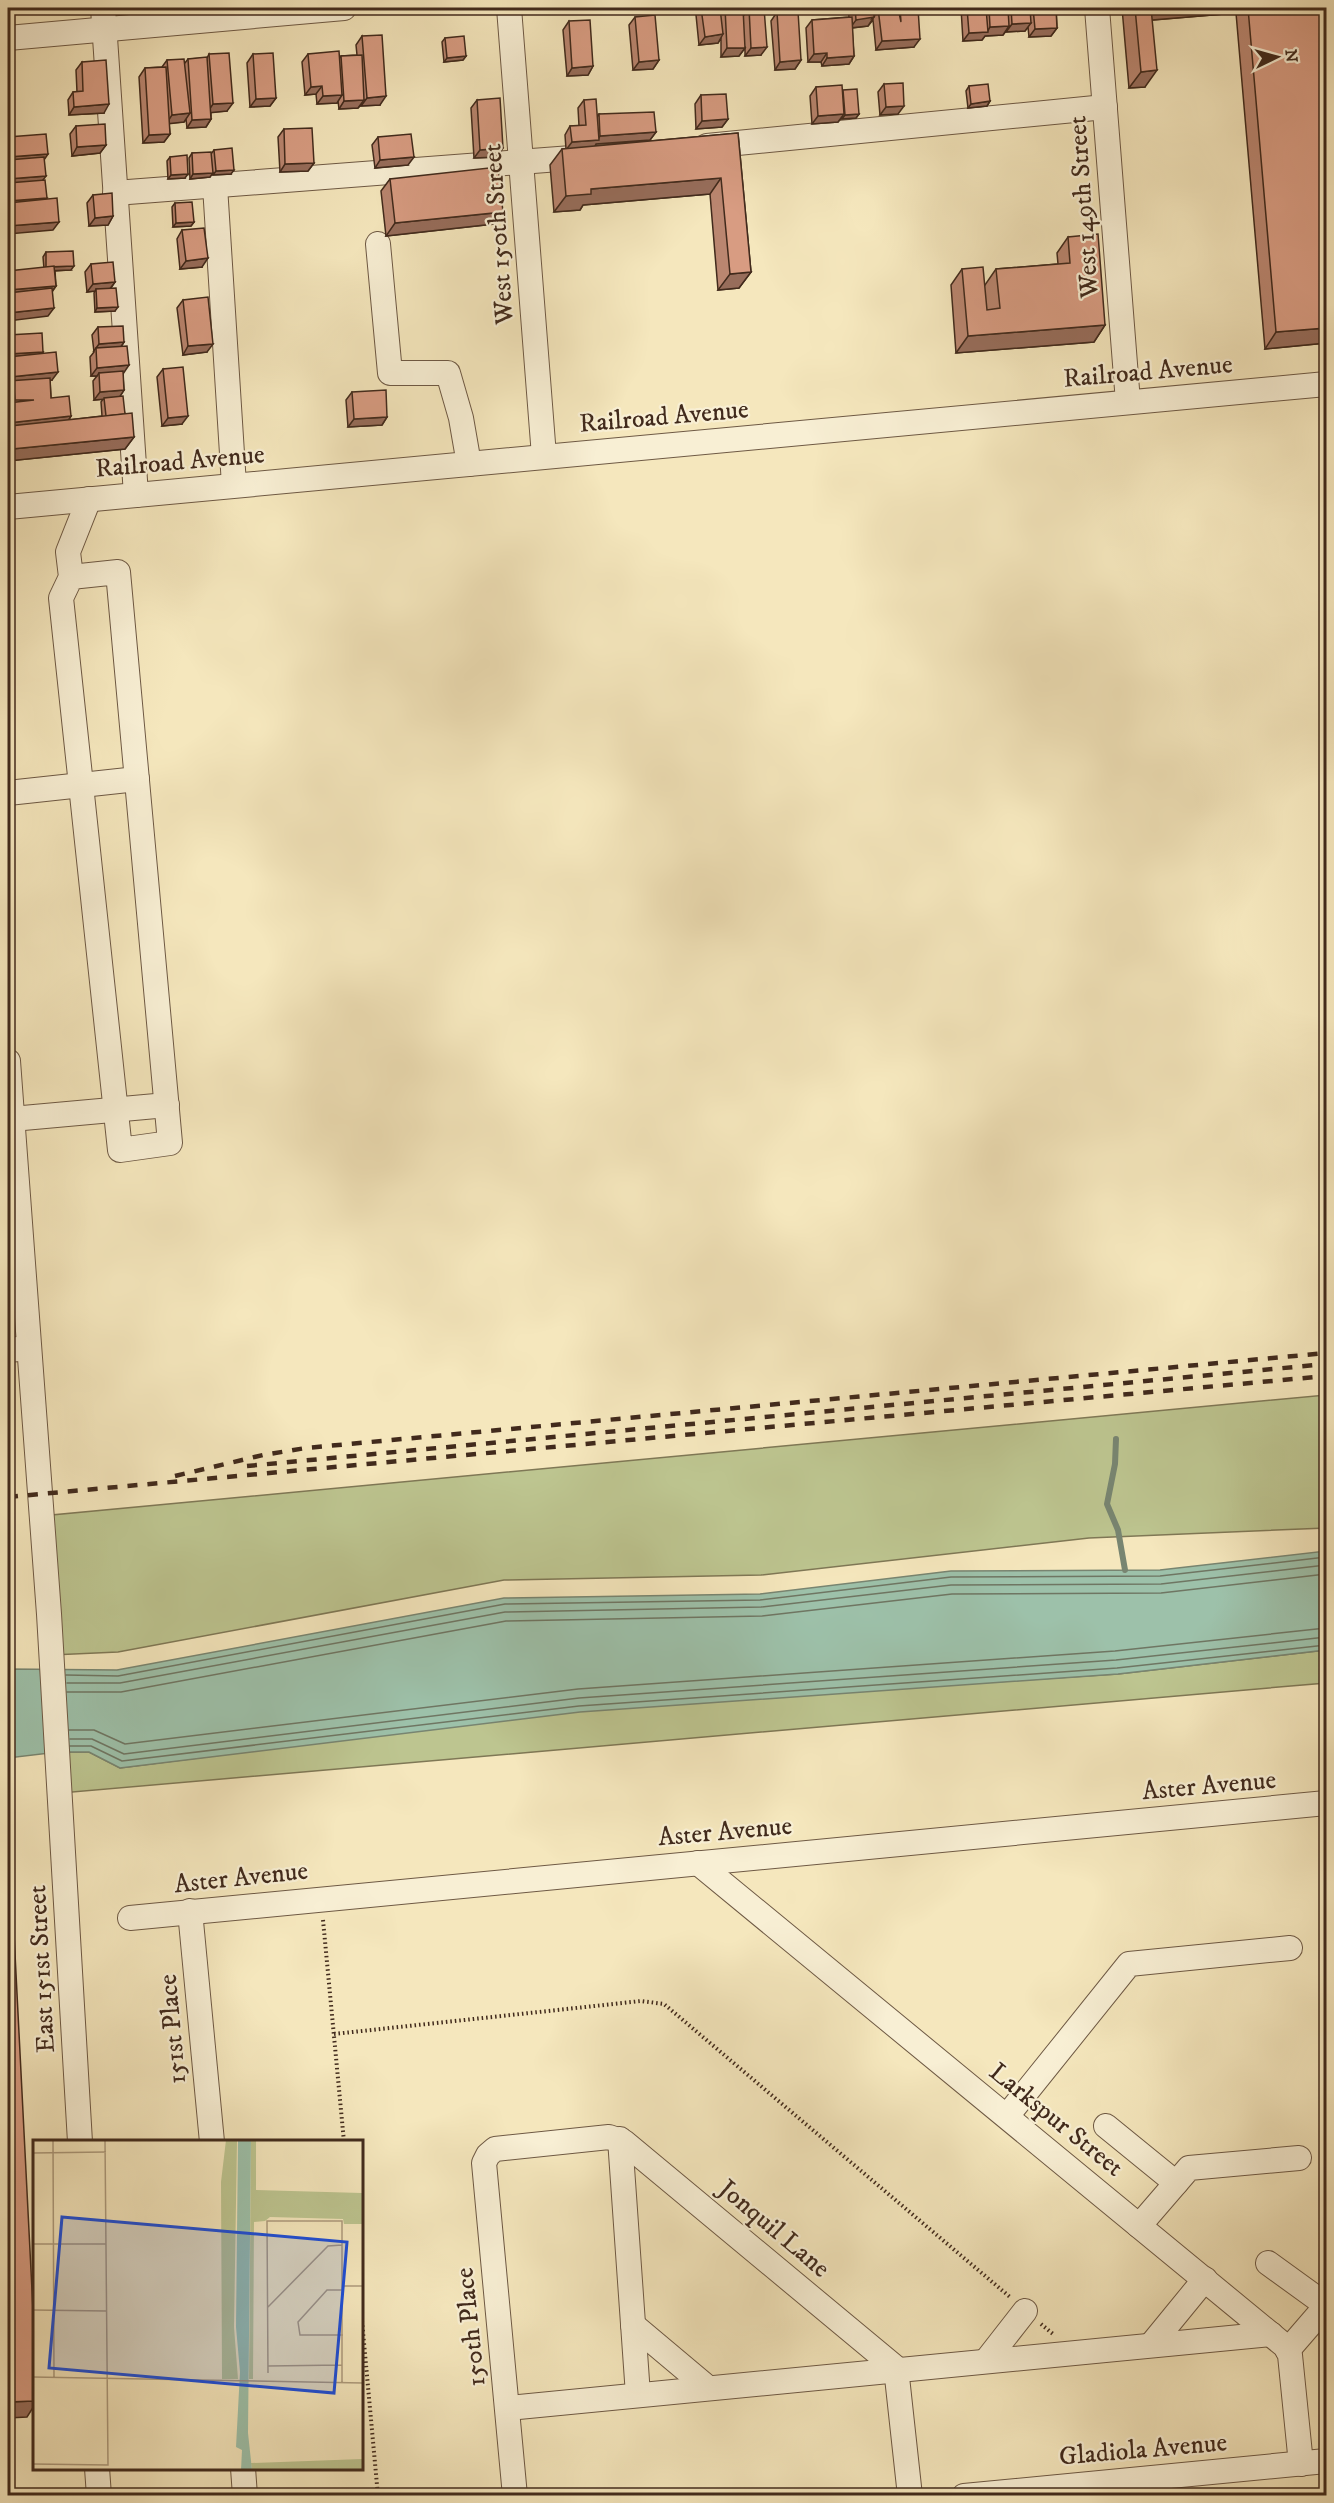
<svg xmlns="http://www.w3.org/2000/svg" width="1334" height="2503" viewBox="0 0 1334 2503" font-family="'IM FELL DW Pica',serif">
  <style>
    .green { fill: #bdc590; stroke: #7f7856; stroke-width: 1.5 }
    .water { fill: #9dc1aa; stroke: #788571; stroke-width: 1.5 }
    .lines { fill: none; stroke-linecap: round; stroke-linejoin: round }
    .shore { stroke: #6f7663; stroke-width: 1.5 }
    .stream { stroke: #788571; stroke-width: 6 }
    .minor-casing { stroke: #6e5944; stroke-width: 26 }
    .path { stroke: #412a1c; stroke-width: 4; stroke-dasharray: 1.5 3; stroke-linecap: butt }
    .minor { stroke: #f8efd4; stroke-width: 24 }
    .rail { stroke: #412a1c; stroke-width: 4.5; stroke-dasharray: 10 10; stroke-linecap: butt }
    .wall { fill: #ba8670; stroke: #412a1c; stroke-width: 1.5 }
    .shaded-wall { fill: #976d5b; stroke: #412a1c; stroke-width: 1.5 }
    .building { fill: #d89c82; stroke: #412a1c; stroke-width: 1.5 }
    .labels { text-anchor: middle; dominant-baseline: central; stroke-width: 4.5; stroke-linejoin: round; paint-order: stroke }
    .street-label { font-size: 26px; fill: #412a1c; stroke: #f8efd4 }
    .inset-road { fill: none; stroke: #ad9b7d; stroke-width: 1.5 }
    .view { fill: #1d4ed8; fill-opacity: 0.15; stroke: #1d4ed8; stroke-width: 3 }
    .inset-edge { fill: none; stroke: #412a1c; stroke-width: 3 }
  </style>
  <rect width="100%" height="100%" fill="#f5e7bd"/>
  <filter id="stains"><feTurbulence type="fractalNoise" baseFrequency=".00333" numOctaves="4"/><feColorMatrix values="0 0 0 0 .2 0 0 0 0 .09 0 0 0 0 .02 0 0 0 .5 -.17"/></filter>
  <radialGradient id="worn" r=".72"><stop offset=".6" stop-color="#630" stop-opacity="0"/><stop offset="1" stop-color="#630" stop-opacity=".3"/></radialGradient>
  <g class="green">
    <path d="M1326 1395V1528L1089 1538 761 1575 504 1580 118 1652 52 1655 41 1516Z"/>
    <path d="M1326 1650V1683L61 1793 58 1752H89L120 1768 585 1708 1118 1674Z"/>
  </g>
  <path class="water" d="M1326 1551V1650L1118 1674 580 1712 120 1768 89 1752H58L8 1758V1669L117 1670 504 1598 760 1594 951 1571 1160 1570Z"/>
  <g class="lines">
    <g class="shore">
      <path d="M66 1675 118 1676 505 1604 760 1600 951 1577 1160 1576 1326 1557"/>
      <path d="M67 1683H120L505 1612 761 1607 951 1585 1161 1584 1326 1565"/>
      <path d="M67 1692H121L506 1621 762 1616 952 1594 1161 1593 1326 1574"/>
      <path d="M69 1730H94L125 1744 578 1689 1115 1651 1326 1628"/>
      <path d="M70 1739H92L124 1754 579 1698 1116 1660 1326 1637"/>
      <path d="M70 1746H91L122 1761 579 1706 1117 1668 1326 1645"/>
    </g>
    <path class="stream" d="M1116 1439 1115 1464 1107 1504 1118 1530 1125 1570"/>
    <defs>
      <g id="minor">
        <path d="M103 8 136 495"/>
        <path d="M509 8 544 456"/>
        <path d="M1097 8 1128 402"/>
        <path d="M8 38 344 8"/>
        <path d="M707 146 1105 107"/>
        <path d="M215 186 234 485"/>
        <path d="M115 193 585 157"/>
        <path d="M378 244 390 373H448L461 418 469 464"/>
        <path d="M8 507 1326 384"/>
        <path d="M71 577 118 572 170 1143 120 1150 61 598 71 577 68 552 89 499"/>
        <path d="M8 793 137 779"/>
        <path d="M8 1061 49 1614 80 2142"/>
        <path d="M12 1119 167 1105"/>
        <path d="M8 1350 29 1348"/>
        <path d="M698 1863 1285 2346 1290 2355 1301 2464"/>
        <path d="M190 1911 212 2142"/>
        <path d="M130 1918 1326 1803"/>
        <path d="M1007 2116 1129 1964 1290 1948"/>
        <path d="M1106 2126 1176 2183"/>
        <path d="M620 2139 638 2395"/>
        <path d="M1139 2226 1189 2168 1299 2158"/>
        <path d="M1268 2263 1326 2305"/>
        <path d="M633 2325 708 2388"/>
        <path d="M1151 2345 1205 2279"/>
        <path d="M1288 2350 1326 2306"/>
        <path d="M986 2361 1025 2311"/>
        <path d="M508 2408 1271 2334"/>
        <path d="M97 2468 99 2496"/>
        <path d="M243 2468 245 2496"/>
        <path d="M515 2496 484 2163 488 2155 495 2149 609 2137 624 2142 896 2368 910 2496"/>
        <path d="M964 2496 1326 2461"/>
      </g>
    </defs>
    <use href="#minor" class="minor-casing"/>
    <g class="path">
      <path d="M323 1920 344 2142"/>
      <path d="M334 2034 641 2001 664 2004 1010 2297"/>
      <path d="M362 2321 378 2496"/>
      <path d="M1041 2324 1053 2334"/>
    </g>
    <use href="#minor" class="minor"/>
    <g class="rail">
      <path d="M247 1466 1326 1364"/>
      <path d="M175 1476 263 1455 306 1448 1326 1353"/>
      <path d="M8 1497 1326 1376"/>
    </g>
  </g>
  <g class="wall">
    <path d="M701 8H720L721 13 725 8H743L744 15 749 8 761 55 745 56V48L739 56 721 57V38L718 43 699 45 696 15Z"/>
    <path d="M848 8H918L914 47 876 50 873 20 868 26 852 28 854 56 849 64 822 66 821 62H808L806 28 812 20 849 17Z"/>
    <path d="M961 8H1056L1057 28 1051 36 1029 37 1028 27 1025 31 1006 32V31L1003 35 985 36 982 40 963 41Z"/>
    <path d="M1122 8H1326V343L1265 349 1236 13 1152 20 1145 87 1129 88Z"/>
    <path d="M777 12 801 60 795 69 775 70 771 21Z"/>
    <path d="M635 17 659 60 653 69 633 70 629 25Z"/>
    <path d="M569 21 593 66 588 75 567 76 563 30Z"/>
    <path d="M362 36 380 105 361 106V105L358 108 339 109 338 101 337 103 317 104 316 94 305 95 302 62 308 54 339 59 341 56 357 55 356 45Z"/>
    <path d="M445 38 466 56 463 60 444 62 442 42Z"/>
    <path d="M209 54 227 111 211 112V119L206 127 187 128 186 119 184 122 169 123 170 134 164 142 143 143 139 77 145 68 162 67 167 60 185 63 188 59 207 58Z"/>
    <path d="M253 54 276 98 270 106 250 107 247 63Z"/>
    <path d="M82 62 104 113 69 115 68 100 73 92H77L76 70Z"/>
    <path d="M884 84 898 114 880 115 878 92Z"/>
    <path d="M969 86 990 101 987 106 968 108 966 91Z"/>
    <path d="M816 87 843 91 859 114 856 118 842 119V117L838 122 812 124 810 96Z"/>
    <path d="M701 95 728 119 722 127 696 129 695 104Z"/>
    <path d="M477 100 498 157 474 158 471 108Z"/>
    <path d="M584 100 598 116 599 114 656 132 650 140 596 144 595 146 738 133 751 272 739 288 718 290 710 194 583 205 580 210 554 212 550 165 562 149H566L565 135 570 126H579L578 108Z"/>
    <path d="M76 126 106 145 100 153 72 156 70 134Z"/>
    <path d="M284 129 314 163 308 171 280 172 278 137Z"/>
    <path d="M378 137 408 165 375 168 372 145Z"/>
    <path d="M214 150 231 174 213 175 212 173 210 177 190 179 189 158 192 153 211 154Z"/>
    <path d="M170 157 185 178 168 179 167 161Z"/>
    <path d="M390 179 494 224 386 236 381 191Z"/>
    <path d="M93 195 113 216 108 225 89 226 87 203Z"/>
    <path d="M175 203 194 222 191 226 173 227 172 207Z"/>
    <path d="M182 230 202 267 180 269 177 239Z"/>
    <path d="M1068 237 1105 325 1094 342 956 353 951 285 962 269 985 285 996 269 1058 264 1057 253Z"/>
    <path d="M46 252 71 270 55 271 56 286 52 292 48 316 43 257Z"/>
    <path d="M91 264 115 282 111 288 115 311 95 312 94 293 95 291 87 292 85 272Z"/>
    <path d="M183 300 207 352 183 355 177 308Z"/>
    <path d="M98 327 124 342 121 347 124 390 120 396 125 414 134 437 125 449 8 461V403H9L8 398V335L43 352 41 354 52 380H50L51 398 71 416 69 420 102 416 101 402 103 399 94 400 93 381 97 376H91L90 357 94 352 92 335Z"/>
    <path d="M163 369 182 424 162 426 157 377Z"/>
    <path d="M352 392 387 417 382 425 348 427 346 400Z"/>
  </g>
  <g class="shaded-wall">
    <path d="M1150 8H1240L1236 13 1140 21Z"/>
    <path d="M874 12H876L872 18 874 17 868 26 850 28 856 20Z"/>
    <path d="M1031 23 1025 31 1006 32 1012 24Z"/>
    <path d="M1009 26 1003 35 985 36 982 40 963 41 969 33 987 32 990 27Z"/>
    <path d="M1057 28 1051 36 1029 37 1035 29Z"/>
    <path d="M723 34 718 43 699 45 705 37Z"/>
    <path d="M920 39 914 47 876 50 882 41Z"/>
    <path d="M767 47 761 55 745 56 751 48Z"/>
    <path d="M727 48H745L739 56 721 57Z"/>
    <path d="M827 53 821 62H808L814 54Z"/>
    <path d="M466 56 463 60 444 62 447 58Z"/>
    <path d="M854 56 849 64 822 66 827 58Z"/>
    <path d="M659 60 653 69 633 70 639 62Z"/>
    <path d="M801 60 795 69 775 70 780 62Z"/>
    <path d="M593 66 588 75 567 76 572 68Z"/>
    <path d="M1157 70 1145 87 1129 88 1141 72Z"/>
    <path d="M322 86 316 94 305 95 311 87Z"/>
    <path d="M342 95 337 103 317 104 323 96Z"/>
    <path d="M386 96 380 105 361 106 367 98Z"/>
    <path d="M276 98 270 106 250 107 256 99Z"/>
    <path d="M364 100 358 108 339 109 344 101Z"/>
    <path d="M990 101 987 106 968 108 971 104Z"/>
    <path d="M233 103 227 111 207 113 213 104Z"/>
    <path d="M109 104 104 113 69 115 74 107Z"/>
    <path d="M904 106 898 114 880 115 886 107Z"/>
    <path d="M190 113 184 122 166 124 172 115Z"/>
    <path d="M844 114 838 122 812 124 818 116Z"/>
    <path d="M859 114 856 118 842 119 845 115Z"/>
    <path d="M211 119 206 127 187 128 192 120Z"/>
    <path d="M728 119 722 127 696 129 702 121Z"/>
    <path d="M656 132 650 140 596 144 594 148 566 150 572 142 598 140 600 136Z"/>
    <path d="M170 134 164 142 143 143 149 135Z"/>
    <path d="M106 145 100 153 72 156 77 147Z"/>
    <path d="M503 148 498 157 474 158 480 150Z"/>
    <path d="M48 154 42 163 8 165V157Z"/>
    <path d="M414 157 408 165 375 168 380 160Z"/>
    <path d="M314 163 308 171 280 172 285 164Z"/>
    <path d="M234 170 231 174 213 175 216 171Z"/>
    <path d="M213 173 210 177 190 179 193 174Z"/>
    <path d="M188 174 185 178 168 179 171 175Z"/>
    <path d="M46 176 40 184 8 187V179Z"/>
    <path d="M721 178 710 194 583 205 580 210 554 212 566 196 591 189Z"/>
    <path d="M47 198 41 206 8 209V201Z"/>
    <path d="M503 212 494 224 386 236 395 223Z"/>
    <path d="M113 216 108 225 89 226 95 218Z"/>
    <path d="M59 222 53 230 8 234V226Z"/>
    <path d="M194 222 191 226 173 227 176 223Z"/>
    <path d="M208 258 202 267 180 269 186 261Z"/>
    <path d="M74 266 71 270 43 271 46 267Z"/>
    <path d="M751 272 739 288 718 290 730 274Z"/>
    <path d="M115 282 109 290 96 289 95 291 87 292 93 284Z"/>
    <path d="M56 286 50 294 8 298V290Z"/>
    <path d="M118 307 115 311 95 312 97 308Z"/>
    <path d="M54 308 48 316 8 321V313Z"/>
    <path d="M1105 325 1094 342 956 353 968 336Z"/>
    <path d="M1326 328V343L1265 349 1276 332Z"/>
    <path d="M124 342 118 351 96 348 93 352 99 344Z"/>
    <path d="M213 344 207 352 183 355 188 346Z"/>
    <path d="M43 352 37 360 8 362V354Z"/>
    <path d="M129 365 123 374 99 373 97 376H91L97 368Z"/>
    <path d="M58 372 52 380 8 385V380L10 377Z"/>
    <path d="M14 389 8 398V390Z"/>
    <path d="M124 390 119 398 94 400 100 392Z"/>
    <path d="M71 416 66 424 10 426 8 429V423Z"/>
    <path d="M188 416 182 424 162 426 168 418Z"/>
    <path d="M387 417 382 425 348 427 354 419Z"/>
    <path d="M134 437 125 449 8 461V456L12 449Z"/>
    <path d="M34 2401V2406L27 2417 8 2418V2402Z"/>
  </g>
  <g class="building">
    <path d="M701 8H720L723 34 705 37Z"/>
    <path d="M725 8H743L745 48H727Z"/>
    <path d="M749 8H764L767 47 751 48Z"/>
    <path d="M855 8H876V12H874V17L856 20Z"/>
    <path d="M878 8H898L901 22 900 8H918L920 39 882 41Z"/>
    <path d="M967 8H986L988 32 969 33Z"/>
    <path d="M989 8H1008L1009 26 990 27Z"/>
    <path d="M1011 8H1030L1031 23 1012 24Z"/>
    <path d="M1033 8H1056L1057 28 1035 29Z"/>
    <path d="M1135 8H1151L1157 70 1141 72Z"/>
    <path d="M1248 8H1326V328L1276 332Z"/>
    <path d="M798 11 801 60 780 62 777 12Z"/>
    <path d="M655 15 659 60 639 62 635 17Z"/>
    <path d="M852 17 854 56 827 58V53L814 54 812 20Z"/>
    <path d="M590 20 593 66 572 68 569 21Z"/>
    <path d="M382 35 386 96 367 98 362 36Z"/>
    <path d="M464 36 466 56 447 58 445 38Z"/>
    <path d="M339 51 342 95 323 96 322 86 311 87 308 54Z"/>
    <path d="M229 53 233 103 213 104 209 54Z"/>
    <path d="M273 53 276 98 256 99 253 54Z"/>
    <path d="M362 55 364 100 344 101 341 56Z"/>
    <path d="M207 57 211 119 192 120 188 59Z"/>
    <path d="M184 59 190 113 172 115 167 60Z"/>
    <path d="M106 60 109 104 74 107 73 92 83 91 82 62Z"/>
    <path d="M166 67 170 134 149 135 145 68Z"/>
    <path d="M903 83 904 106 886 107 884 84Z"/>
    <path d="M988 84 990 101 971 104 969 86Z"/>
    <path d="M842 85 844 114 818 116 816 87Z"/>
    <path d="M857 89 859 114 845 115 843 90Z"/>
    <path d="M726 94 728 119 702 121 701 95Z"/>
    <path d="M500 98 503 148 480 150 477 100Z"/>
    <path d="M596 99 599 140 572 142 570 126 586 125 584 100Z"/>
    <path d="M654 112 656 132 600 136 599 114Z"/>
    <path d="M105 124 106 145 77 147 76 126Z"/>
    <path d="M312 128 314 163 285 164 284 129Z"/>
    <path d="M738 133 751 272 730 274 721 178 591 189V194L566 196 562 149Z"/>
    <path d="M46 134 48 154 8 157V137Z"/>
    <path d="M411 134 414 157 380 160 378 137Z"/>
    <path d="M232 148 234 170 216 171 214 150Z"/>
    <path d="M211 152 213 173 193 174 192 153Z"/>
    <path d="M187 155 188 174 171 175 170 157Z"/>
    <path d="M44 157 46 176 8 179V160Z"/>
    <path d="M498 167 503 212 395 223 390 179Z"/>
    <path d="M45 180 47 198 8 201V183Z"/>
    <path d="M112 193 113 216 95 218 93 195Z"/>
    <path d="M57 198 59 222 8 226V203Z"/>
    <path d="M192 202 194 222 176 223 175 203Z"/>
    <path d="M204 228 208 258 186 261 182 230Z"/>
    <path d="M1098 234 1105 325 968 336 962 269 983 267 987 310 1000 308 996 269 1070 263 1068 237Z"/>
    <path d="M73 251 74 266 46 267V252Z"/>
    <path d="M113 262 115 282 93 284 91 264Z"/>
    <path d="M54 266 56 286 8 290V271Z"/>
    <path d="M52 288 54 308 8 313V293Z"/>
    <path d="M116 288 118 307 97 308 96 289Z"/>
    <path d="M208 297 213 344 188 346 183 300Z"/>
    <path d="M123 326 124 342 99 344 98 327Z"/>
    <path d="M42 333 43 352 8 354V335Z"/>
    <path d="M127 346 129 365 97 368 96 348Z"/>
    <path d="M56 352 58 372 10 377 8 357Z"/>
    <path d="M183 367 188 416 168 418 163 369Z"/>
    <path d="M123 371 124 390 100 392 99 373Z"/>
    <path d="M50 378 51 398 69 396 71 416 8 423V403L34 400H15L14 389 8 390V381Z"/>
    <path d="M386 390 387 417 354 419 352 392Z"/>
    <path d="M123 396 125 414 106 416 104 398Z"/>
    <path d="M132 413 134 437 12 449 10 426Z"/>
    <path d="M8 1815 34 2330V2401L8 2402Z"/>
  </g>
  <g class="labels">
    <g class="street-label">
      <text transform="translate(1084 207) rotate(-94)">West 149th Street</text>
      <text transform="translate(499 234) rotate(-94)">West 150th Street</text>
      <text transform="translate(1148 372) rotate(-5)">Railroad Avenue</text>
      <text transform="translate(664 417) rotate(-5)">Railroad Avenue</text>
      <text transform="translate(180 462) rotate(-5)">Railroad Avenue</text>
      <text transform="translate(1209 1786) rotate(-5)">Aster Avenue</text>
      <text transform="translate(725 1832) rotate(-5)">Aster Avenue</text>
      <text transform="translate(241 1878) rotate(-6)">Aster Avenue</text>
      <text transform="translate(42 1969) rotate(-93)">East 151st Street</text>
      <text transform="translate(173 2029) rotate(-95)">151st Place</text>
      <text transform="translate(1056 2120) rotate(39)">Larkspur Street</text>
      <text transform="translate(774 2229) rotate(40)">Jonquil Lane</text>
      <text transform="translate(471 2327) rotate(-96)">150th Place</text>
      <text transform="translate(1143 2450) rotate(-5)">Gladiola Avenue</text>
    </g>
  </g>
  <g transform="translate(33 2140)">
    <rect width="330" height="330" fill="#f5e7bd"/>
    <path d="M193 0H204L201 187 205 239H189L188 42ZM218 0H223V50L329 53V84H311L310 79 237 77 232 81 221 82 220 239H216ZM329 319V330H219L218 323Z" fill="#bdc590"/>
    <path d="M205 0H218L215 293 219 330H208L209 310 203 307 207 232 203 187Z" fill="#9dc1aa"/>
    <path class="inset-road" d="M20 0 21 237M0 13 73 12M0 104H73M309 146H330M309 150H294L265 182 267 195H310M235 167 295 106 309 105M0 170 73 171M235 226 309 225M235 233 234 81H309V242M0 237 330 243M0 324 75 325 72 0"/>
    <path class="view" d="M29 77 314 102 301 253 16 228Z"/>
    <rect width="330" height="330" class="inset-edge"/>
  </g>
  <rect width="1334" height="2503" fill="none" stroke="#f5e7bd" stroke-width="30"/>
  <rect x="9" y="9" width="1316" height="2485" fill="none" stroke="#412a1c" stroke-width="3"/>
  <rect x="15" y="15" width="1304" height="2473" fill="none" stroke="#412a1c" stroke-width="1.5"/>
  <g transform="translate(1277 57) rotate(85)" stroke="#f8efd4" stroke-width="4.5" paint-order="stroke">
  <path d="M0-4.5L10 22L0 15L-10 22Z" fill="#412a1c"/>
  <text y="-9" font-size="16" font-weight="bold" text-anchor="middle" fill="#412a1c">N</text>
  </g>
  <rect width="100%" height="100%" filter="url(#stains)"/>
  <rect width="100%" height="100%" fill="url(#worn)"/>
</svg>
